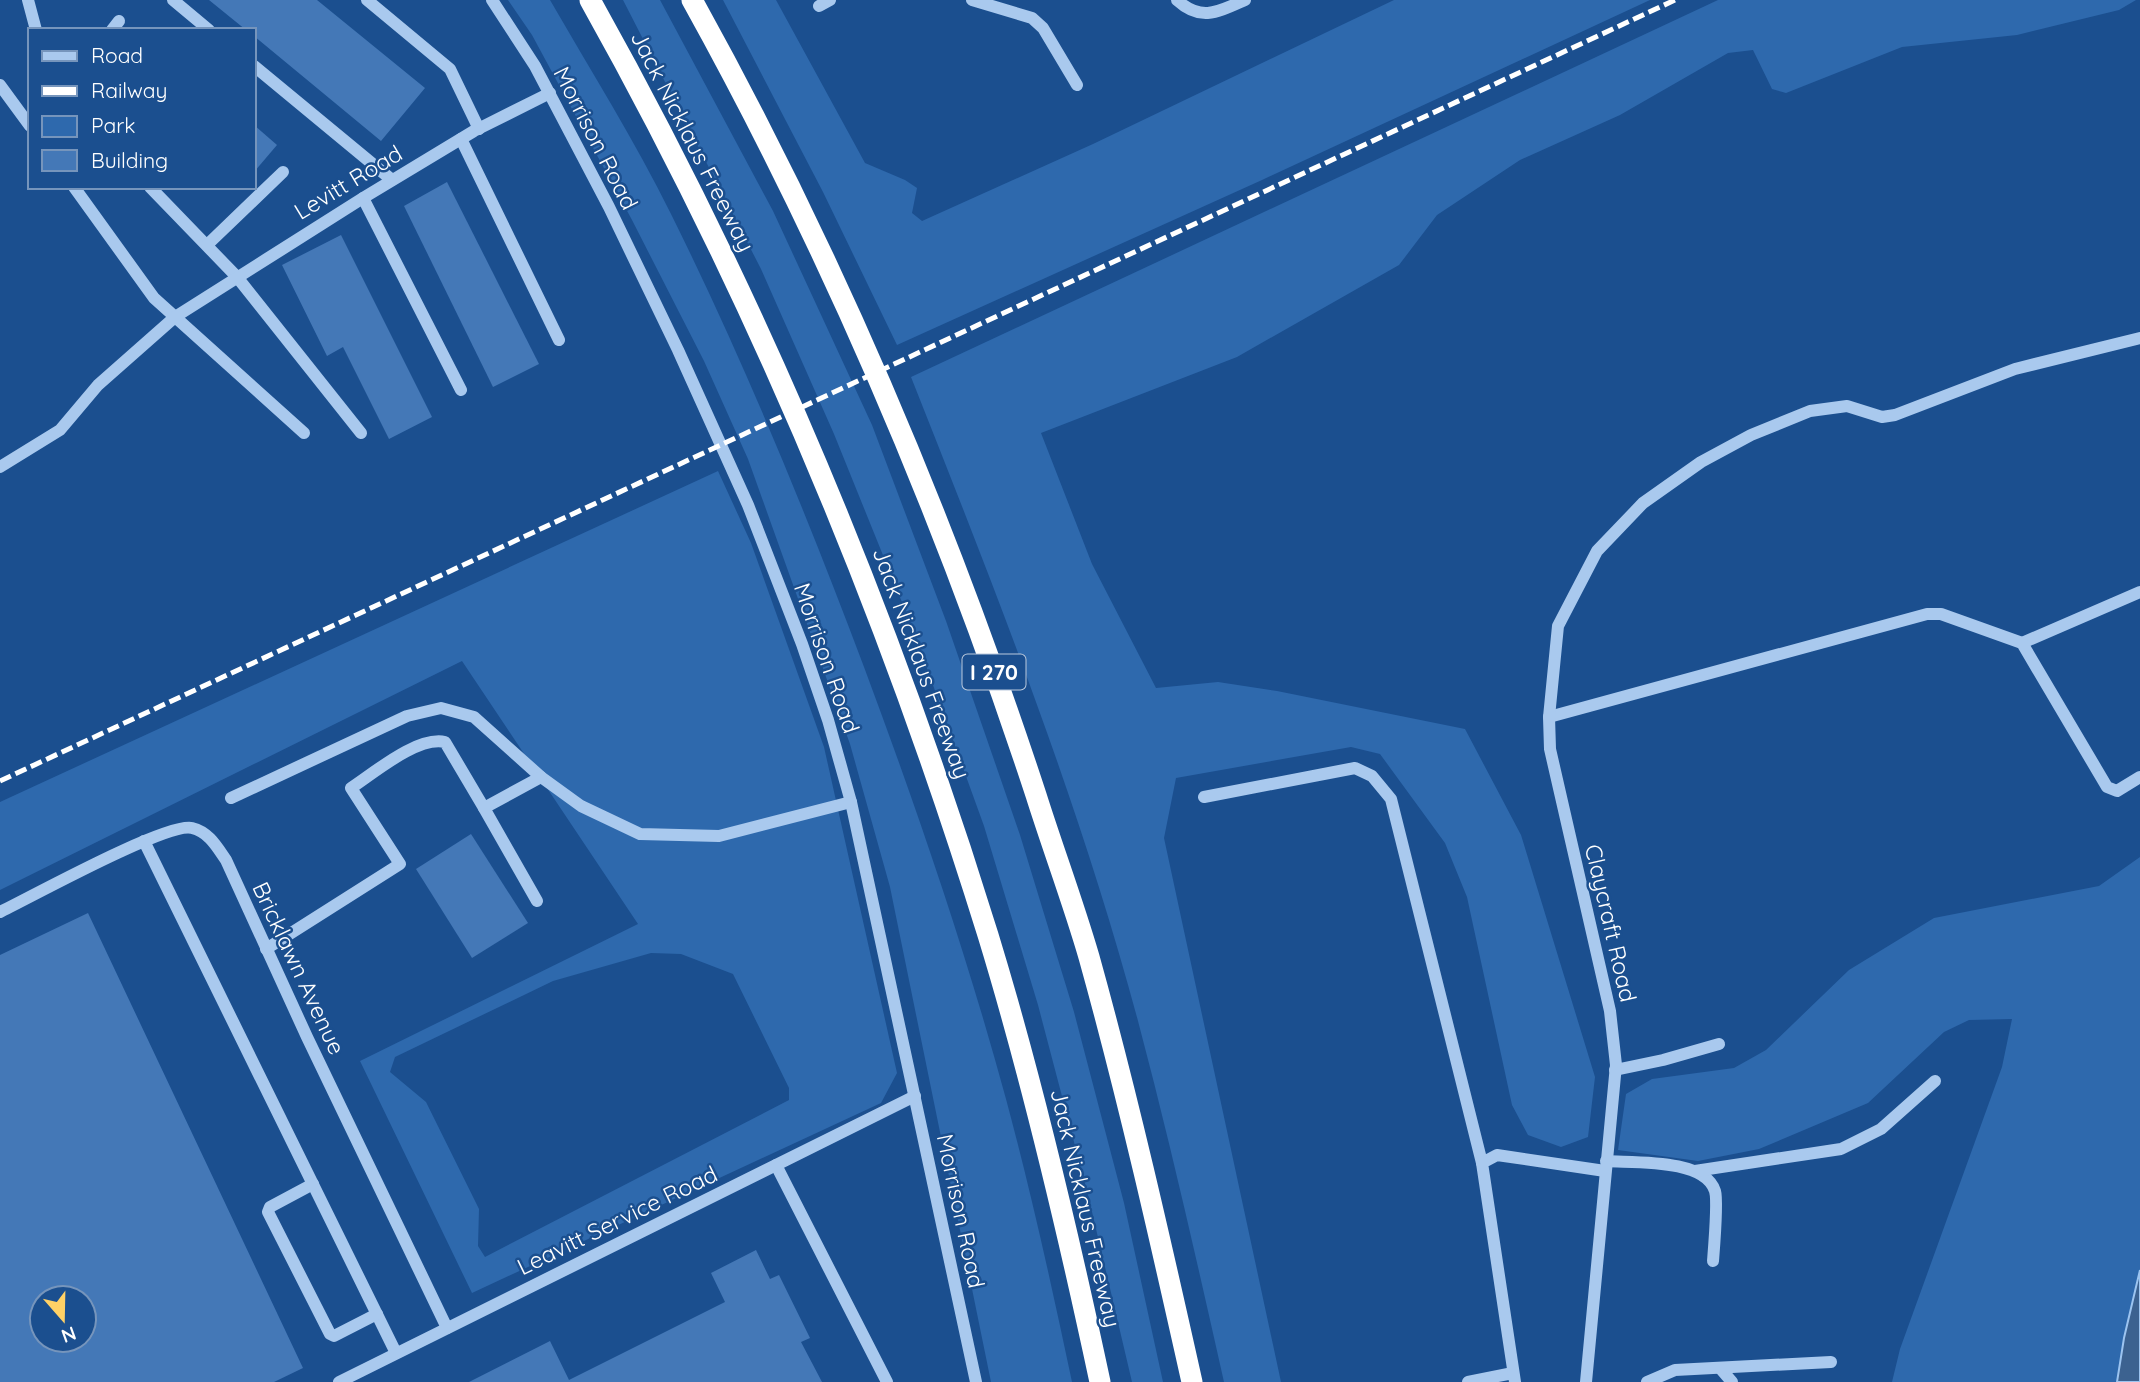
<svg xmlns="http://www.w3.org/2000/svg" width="2140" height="1382" viewBox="0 0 2140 1382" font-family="Quicksand,sans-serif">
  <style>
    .green { fill: #2e69ad; fill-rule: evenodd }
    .water { fill: #3c6290; stroke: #9cc4f0; stroke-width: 2 }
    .building { fill: #4478b7; fill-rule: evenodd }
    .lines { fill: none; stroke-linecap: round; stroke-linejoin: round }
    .minor { stroke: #a9c9ee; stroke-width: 12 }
    .highway { stroke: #fff; stroke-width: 21 }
    .rail { stroke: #fff; stroke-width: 5; stroke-dasharray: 12 5; stroke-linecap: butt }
    .labels { text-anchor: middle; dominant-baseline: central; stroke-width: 5; stroke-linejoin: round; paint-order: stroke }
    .shield { fill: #1b4f8f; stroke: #bbcadd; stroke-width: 2 }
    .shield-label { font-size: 21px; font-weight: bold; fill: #fff }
    .street-label { font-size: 23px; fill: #fff; stroke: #1b4f8f }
  </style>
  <rect width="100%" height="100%" fill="#1b4f8f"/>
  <g class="green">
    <path d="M508 0H550C591 71 635 141 671 214 744 361 806 513 864 667 917 809 966 952 1006 1099 1031 1192 1052 1287 1072 1382H991L890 887 850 744 748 459 704 361 632 220 532 35Z"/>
    <path d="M623 0H660L773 211 872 425 946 621 1020 835 1074 1012 1124 1203 1163 1382H1132L1089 1199 1038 1005 984 826 912 627 834 434 761 269Z"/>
    <path d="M723 0H776L865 163 905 180 917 188 912 213 922 221 1093 144 1394 0H1650L1262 180 897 345 823 192Z"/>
    <path d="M1718 0H2136L2119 10 2017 35 1902 47 1786 93 1772 89 1753 50 1728 53 1620 115 1520 160 1437 215 1399 265 1237 357 1041 433 1092 564 1156 688 1218 682 1277 691 1465 729 1521 835 1595 1077 1588 1137 1561 1147 1528 1135 1512 1105 1467 897 1445 843 1380 754 1351 747 1176 778 1164 838 1281 1382H1224C1197 1262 1170 1141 1138 1021 1079 801 995 589 911 377Z"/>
    <path d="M718 471 751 543 824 747 897 1073 881 1103 472 1293 360 1061 638 924 462 661 0 890V802ZM651 953 681 954 733 974 789 1088V1100L485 1257 478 1246 479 1209 426 1102 390 1072 395 1057 553 981Z"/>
    <path d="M2140 857V1270L2124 1338 2117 1382H1892L1900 1349 2002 1067 2012 1019 1969 1020 1944 1032 1868 1103 1759 1149 1698 1161 1618 1150 1626 1094 1652 1079 1734 1068 1766 1050 1849 970 1934 918 2099 886Z"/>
  </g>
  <path class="water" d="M2140 1270V1382H2117L2124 1338Z"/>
  <g class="building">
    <path d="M209 0H317L425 88 381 141 254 36V30H246Z"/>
    <path d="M254 125 277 145 254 172Z"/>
    <path d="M447 182 539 364 493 387 404 206Z"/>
    <path d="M341 235 432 417 389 439 343 347 327 356 282 265Z"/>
    <path d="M471 834 528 923 472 958 416 869Z"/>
    <path d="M88 913 303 1368 274 1382H0V955ZM42 1298H84V1340H42Z"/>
    <path d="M756 1250 770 1279 779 1275 810 1338 801 1342 822 1382H469L550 1341 569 1380 725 1302 711 1273Z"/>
  </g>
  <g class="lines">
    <g class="minor">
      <path d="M28 0 36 30"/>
      <path d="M173 0 209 30"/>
      <path d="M367 0 450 69 479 129"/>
      <path d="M492 0 535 66 609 207 678 350 748 505 802 644 828 720 851 802 976 1382"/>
      <path d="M972 0 1032 18 1043 28 1077 85"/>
      <path d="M1177 0C1201 22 1218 12 1245 0"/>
      <path d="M819 6 830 0"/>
      <path d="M112 30 119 21"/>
      <path d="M254 66 392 180"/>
      <path d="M0 85 30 126"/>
      <path d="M461 139 559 340"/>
      <path d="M74 187 154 298 304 433"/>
      <path d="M150 187 237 277 361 433"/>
      <path d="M363 198 461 390"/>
      <path d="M207 245 283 172"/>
      <path d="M0 467 60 430 98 385 175 317 363 198 474 131 550 93"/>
      <path d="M2022 643 2140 592"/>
      <path d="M1549 717 1927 614H1941L2022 643 2107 787 2117 791 2140 777"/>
      <path d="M1204 797 1355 768 1372 776 1391 799 1482 1163"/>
      <path d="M231 798 407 716 441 708 474 717 541 777 581 806 640 834 719 836 851 802"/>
      <path d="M144 841 396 1353"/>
      <path d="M537 901 484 808 541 777"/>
      <path d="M0 912C31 897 167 822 192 828 209 832 217 847 226 860L307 1037 447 1328"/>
      <path d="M266 949 400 864 351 788C374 773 417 736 445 742L484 808"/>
      <path d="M1615 1070 1663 1060 1719 1044"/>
      <path d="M1606 1161C1633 1163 1705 1158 1715 1191 1718 1201 1714 1248 1713 1261"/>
      <path d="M776 1165 887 1382"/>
      <path d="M1695 1171 1841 1149 1881 1129 1935 1081"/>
      <path d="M313 1184 270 1207 268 1212 330 1334 334 1336 377 1314"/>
      <path d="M1720 1368 1732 1382"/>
      <path d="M339 1382 915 1096"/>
      <path d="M1468 1382 1513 1373"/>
      <path d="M1515 1382 1482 1163 1497 1155 1605 1171"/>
      <path d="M1586 1382 1616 1065 1610 1011 1550 749 1549 717 1558 626 1597 551 1643 503 1701 462 1751 435 1810 411 1847 406 1882 417 1895 415 2015 369 2140 338"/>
      <path d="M1647 1382 1675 1370 1831 1362"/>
    </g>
    <g class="highway">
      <path d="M590 0C756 296 888 612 988 935 1033 1082 1068 1232 1100 1382"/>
      <path d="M692 0C832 252 946 521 1036 795 1053 849 1073 902 1089 957 1128 1097 1160 1239 1192 1382"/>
    </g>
    <path class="rail" d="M0 781 1675 0"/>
  </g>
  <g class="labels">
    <rect class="shield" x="962.5" y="654.5" width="63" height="35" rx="5"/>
    <g class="shield-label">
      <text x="994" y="672">I 270</text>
    </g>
    <g class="street-label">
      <text transform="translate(596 138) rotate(63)">Morrison Road</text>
      <text transform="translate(693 141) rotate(63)">Jack Nicklaus Freeway</text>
      <text transform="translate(348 182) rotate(-31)">Levitt Road</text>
      <text transform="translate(827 658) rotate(71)">Morrison Road</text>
      <text transform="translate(922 663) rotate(70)">Jack Nicklaus Freeway</text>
      <text transform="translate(1611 923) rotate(77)">Claycraft Road</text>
      <text transform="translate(299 968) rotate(65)">Bricklawn Avenue</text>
      <text transform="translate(1086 1208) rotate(77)">Jack Nicklaus Freeway</text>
      <text transform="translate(961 1211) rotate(78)">Morrison Road</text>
      <text transform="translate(617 1220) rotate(-26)">Leavitt Service Road</text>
    </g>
  </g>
  <rect x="28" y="28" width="228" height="161" fill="#1b4f8f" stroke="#7695bc" stroke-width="2"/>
  <rect x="42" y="51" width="35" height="10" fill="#a9c9ee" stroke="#7695bc" stroke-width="2"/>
  <text x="91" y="63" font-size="21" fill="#ffffff">Road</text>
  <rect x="42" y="86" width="35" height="10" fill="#ffffff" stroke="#7695bc" stroke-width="2"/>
  <text x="91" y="98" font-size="21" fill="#ffffff">Railway</text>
  <rect x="42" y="116" width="35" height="21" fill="#2e69ad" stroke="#7695bc" stroke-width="2"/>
  <text x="91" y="133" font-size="21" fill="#ffffff">Park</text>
  <rect x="42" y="150" width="35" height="21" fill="#4478b7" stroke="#7695bc" stroke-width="2"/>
  <text x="91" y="168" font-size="21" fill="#ffffff">Building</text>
  <g transform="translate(63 1319) rotate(160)"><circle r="33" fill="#1b4f8f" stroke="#7695bc" stroke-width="2"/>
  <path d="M0-5L12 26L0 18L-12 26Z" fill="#ffd166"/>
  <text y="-10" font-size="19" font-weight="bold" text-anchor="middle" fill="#ffffff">N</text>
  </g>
</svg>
